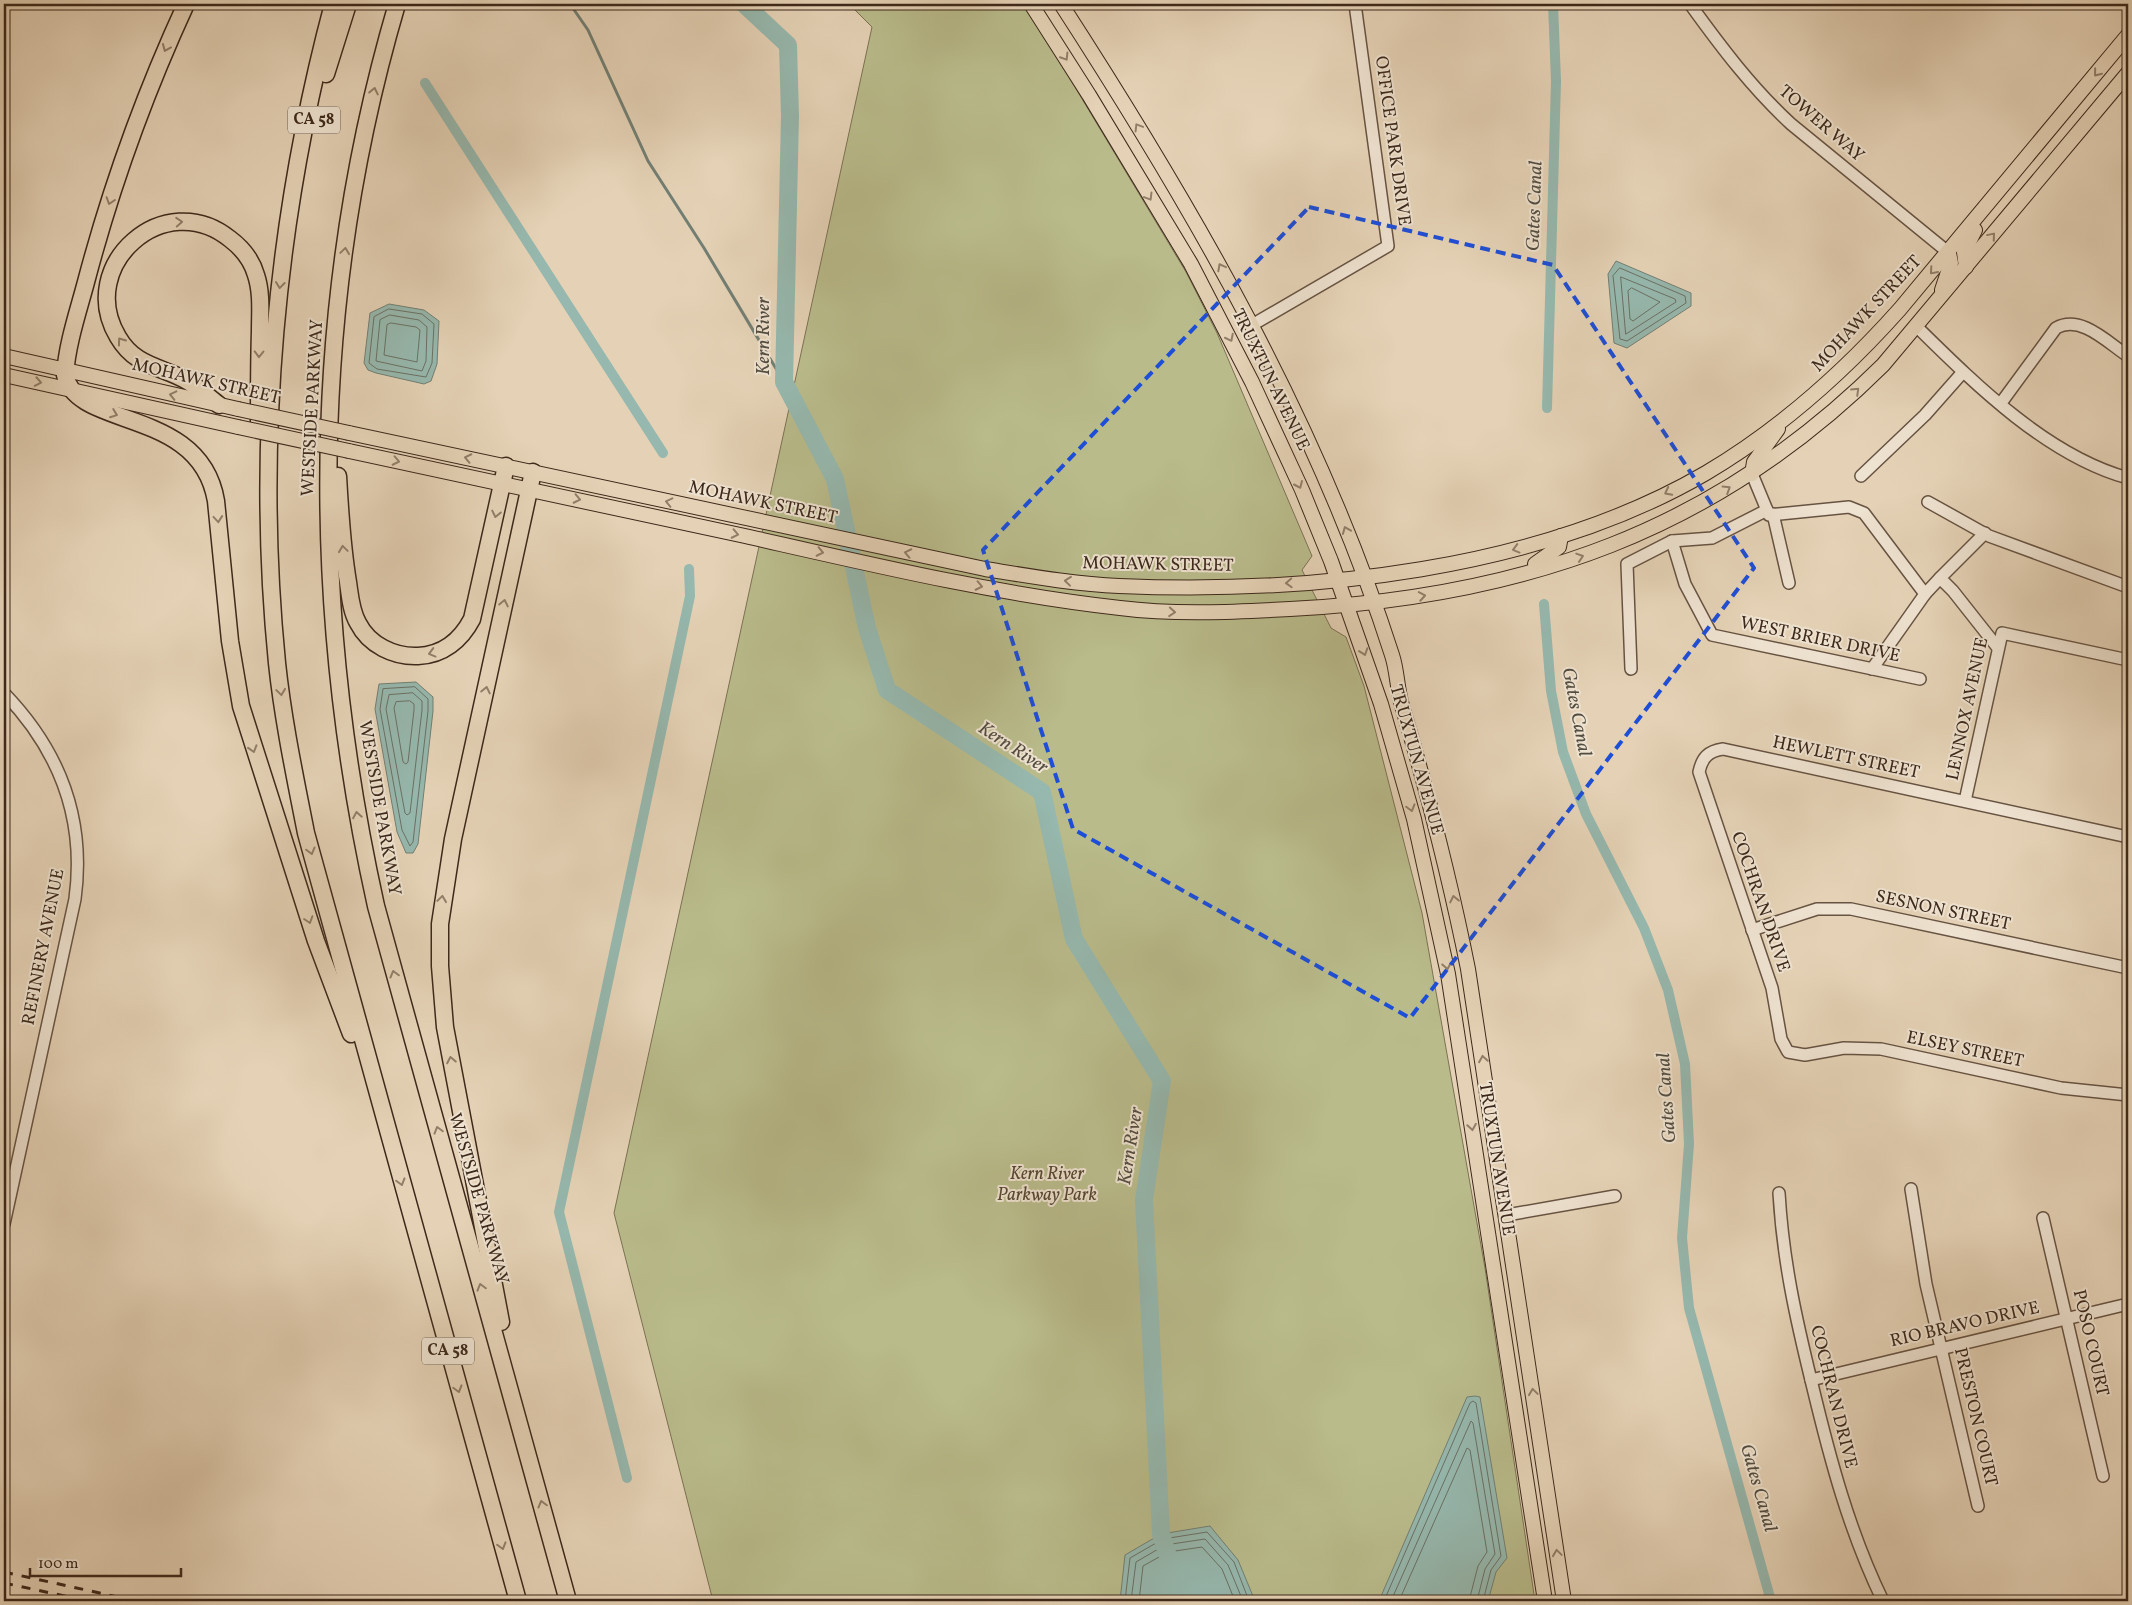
<svg xmlns="http://www.w3.org/2000/svg" width="2132" height="1605" viewBox="0 0 2132 1605" font-family="Vollkorn,serif">
  <style>
    .green { fill: #b9bb8b; stroke: #7b7253 }
    .water { fill: #96b8ae; stroke: #727f73 }
    .lines { fill: none; stroke-linecap: round; stroke-linejoin: round }
    .shore { stroke: #6a7064; stroke-width: 1 }
    .stream { stroke: #727f73; stroke-width: 3 }
    .canal { stroke: #96b8ae; stroke-width: 10 }
    .river { stroke: #96b8ae; stroke-width: 18 }
    .minor-casing { stroke: #675342; stroke-width: 14 }
    .major-casing { stroke: #3d291b; stroke-width: 16 }
    .highway-casing { stroke: #3d291b; stroke-width: 19 }
    .minor { stroke: #eee2d0; stroke-width: 11 }
    .major { stroke: #e5d2b6; stroke-width: 14 }
    .highway { stroke: #e5d2b6; stroke-width: 16 }
    .rail { stroke: #3d291b; stroke-width: 3; stroke-dasharray: 9 9; stroke-linecap: butt }
    .major-bridge-casing { stroke: #3d291b; stroke-width: 16; stroke-linecap: butt }
    .major-bridge { stroke: #e5d2b6; stroke-width: 14 }
    .oneway { stroke: #917e68 }
    .marked { fill: none; stroke: #1d4ed8; stroke-width: 4; stroke-dasharray: 10 6; stroke-linejoin: round }
    .labels { text-anchor: middle; dominant-baseline: central; stroke-width: 4; stroke-linejoin: round; paint-order: stroke }
    .shield { fill: #eee2d0; stroke: #726051; stroke-width: 1 }
    .shield-label { font-size: 16px; font-weight: bold; fill: #3d291b }
    .street-label { font-size: 18px; fill: #3d291b; stroke: #eee2d0 }
    .park-label { font-size: 18px; font-style: italic; fill: #564631; stroke: #eee2d0 }
    .water-label { font-size: 19px; font-style: italic; fill: #534d40; stroke: #eee2d0 }
  </style>
  <rect width="100%" height="100%" fill="#e5d2b6"/>
  <filter id="stains"><feTurbulence type="fractalNoise" baseFrequency=".004" numOctaves="4"/><feColorMatrix values="0 0 0 0 .2 0 0 0 0 .09 0 0 0 0 .02 0 0 0 .5 -.17"/></filter>
  <radialGradient id="worn" r=".72"><stop offset=".6" stop-color="#630" stop-opacity="0"/><stop offset="1" stop-color="#630" stop-opacity=".3"/></radialGradient>
  <path class="green" d="M849 4H1025L1186 272 1217 333 1312 556 1302 570 1331 628 1346 637 1364 686 1422 913 1485 1268 1535 1601H713L614 1213 872 27Z"/>
  <g class="water">
    <path d="M1616 261 1691 293V306L1627 348 1614 343 1608 274Z"/>
    <path d="M389 304 424 310 439 321 437 364 431 381 424 384 376 373 368 370 364 363 370 313Z"/>
    <path d="M416 682 433 697V711L418 844 413 853H406L397 832 375 709 379 684Z"/>
    <path d="M1475 1396 1480 1397 1507 1558 1496 1572 1488 1601H1379L1467 1397Z"/>
    <path d="M1210 1526 1238 1560 1255 1601H1120L1125 1555 1161 1534Z"/>
  </g>
  <g class="lines">
    <g class="shore">
      <path d="M1620 268 1685 296 1686 303 1627 341 1620 339 1613 276Z"/>
      <path d="M1621 277 1675 299 1676 302 1626 334Z"/>
      <path d="M1632 288 1660 302 1633 321 1630 319 1628 291Z"/>
      <path d="M389 309 422 314 434 324 432 363 426 377 377 369 369 363 374 317Z"/>
      <path d="M390 315 419 320 427 327 426 361 422 371 376 361 380 320Z"/>
      <path d="M391 323 416 327 420 330 417 362 384 355 387 325Z"/>
      <path d="M415 687 428 699V711L413 842 410 846 402 830 380 709 383 689Z"/>
      <path d="M413 693 422 701V710L410 813 407 815 405 813 386 709 389 695Z"/>
      <path d="M410 701 414 704V710L408 762 406 764 403 762 394 708 396 702Z"/>
      <path d="M1125 1601 1130 1558 1163 1539 1207 1532 1234 1562 1249 1601"/>
      <path d="M1131 1601 1136 1562 1165 1545 1205 1539 1228 1565 1243 1601"/>
      <path d="M1139 1601 1143 1566 1168 1552 1202 1547 1222 1569 1235 1601"/>
      <path d="M1384 1601 1470 1403 1473 1401 1476 1403 1501 1556 1491 1570 1483 1601"/>
      <path d="M1391 1601 1471 1421 1473 1423 1495 1554 1485 1569 1477 1601"/>
      <path d="M1399 1601 1467 1448 1470 1450 1487 1552 1478 1566 1469 1601"/>
    </g>
    <path class="stream" d="M570 4 588 30 648 161 704 248 784 382"/>
    <g class="canal">
      <path d="M425 83 663 453"/>
      <path d="M1547 408 1556 81 1553 4"/>
      <path d="M1544 604 1551 691 1563 752 1586 814 1644 928 1668 990 1685 1064 1689 1144 1682 1238 1689 1308 1771 1601"/>
      <path d="M627 1478 559 1212 690 596 689 569"/>
    </g>
    <path class="river" d="M744 4 788 45 790 116 784 382 835 479 867 628 887 690 1042 792 1074 939 1162 1081 1144 1200 1161 1534 1182 1601"/>
    <defs>
      <g id="minor">
        <path d="M1690 4C1721 47 1752 88 1791 124L1949 253"/>
        <path d="M1252 325 1388 246 1355 4"/>
        <path d="M1916 326C1974 383 2047 456 2128 478"/>
        <path d="M2001 403 2056 328C2081 314 2108 343 2128 356"/>
        <path d="M1752 474 1769 515 1849 507 1864 513 1925 594"/>
        <path d="M1861 476 1925 415 1963 372"/>
        <path d="M1928 502 1989 536 2128 587"/>
        <path d="M1773 514 1789 583"/>
        <path d="M1985 533 1940 578 1953 591 1998 648"/>
        <path d="M1672 541 1685 584 1712 635 1920 679"/>
        <path d="M1631 669 1627 564 1672 541 1712 538 1767 510"/>
        <path d="M1872 669 1925 594 1940 578"/>
        <path d="M4 693C60 751 86 818 75 899L4 1224"/>
        <path d="M1965 801 2002 633 2128 660"/>
        <path d="M2128 837 1723 749C1708 751 1702 758 1699 772L1772 988 1781 1039 1788 1052 1805 1055 1844 1048 1881 1049 2061 1088 2128 1095"/>
        <path d="M1752 930 1817 909H1851L2128 968"/>
        <path d="M1911 1189 1926 1284 1978 1506"/>
        <path d="M1779 1193C1783 1261 1796 1319 1812 1384 1830 1459 1849 1531 1883 1601"/>
        <path d="M1507 1215 1615 1196"/>
        <path d="M2043 1218 2103 1476"/>
        <path d="M1811 1380 2128 1304"/>
      </g>
      <g id="major">
        <path d="M1031 4 1089 95 1191 264 1252 382 1302 490 1331 561 1381 704 1414 819 1448 974 1545 1601"/>
        <path d="M1061 4C1193 208 1317 421 1392 655 1397 670 1397 686 1401 702 1427 790 1450 879 1468 969L1564 1601"/>
        <path d="M1966 267 1964 252 1975 230"/>
        <path d="M1942 290 1951 263 1949 253"/>
        <path d="M4 356 238 409"/>
        <path d="M4 375 238 427"/>
        <path d="M349 433 985 569C1029 576 1074 584 1119 586 1310 594 1538 571 1706 473 1780 429 1843 373 1900 309L2128 35"/>
        <path d="M349 451C481 479 613 507 745 536 869 564 994 594 1120 608 1176 615 1233 612 1290 609 1523 597 1715 532 1883 365L2128 73"/>
        <path d="M1752 474 1754 462 1778 429"/>
        <path d="M1535 564 1559 547 1561 536"/>
      </g>
      <g id="highway">
        <path d="M186 4C145 93 111 187 86 282 78 312 67 344 65 375 76 430 200 406 216 501L230 641 241 706 316 941 351 1034"/>
        <path d="M333 4C276 218 255 442 277 663 283 720 295 777 306 833L518 1601"/>
        <path d="M397 4C309 303 309 603 376 906L568 1601"/>
        <path d="M326 74 348 4"/>
        <path d="M219 405C210 398 200 389 189 382 163 366 136 368 118 337 75 265 165 186 230 239 242 248 252 261 256 275 262 293 260 313 260 331 259 363 259 394 259 426"/>
        <path d="M338 476C340 512 342 547 348 582 350 596 351 611 358 623 369 645 394 657 418 656 443 655 461 640 472 619L506 466"/>
        <path d="M501 1322 445 1027 440 966V924L453 839 533 472"/>
      </g>
    </defs>
    <use href="#minor" class="minor-casing"/>
    <use href="#major" class="major-casing"/>
    <use href="#highway" class="highway-casing"/>
    <use href="#minor" class="minor"/>
    <use href="#major" class="major"/>
    <use href="#highway" class="highway"/>
    <g class="rail">
      <path d="M4 1572 136 1601"/>
      <path d="M4 1583 88 1601"/>
    </g>
    <defs>
      <g id="major-bridge">
        <path d="M238 409 349 433"/>
        <path d="M238 427 349 451"/>
      </g>
    </defs>
    <use href="#major-bridge" class="major-bridge-casing"/>
    <use href="#major-bridge" class="major-bridge"/>
  </g>
  <defs><path id="oneway-chevron" d="M-2-3.5L2.5 0L-2 3.5" fill="none" stroke-width="1.6" stroke-linecap="round" stroke-linejoin="round" transform="scale(1.25)"/></defs>
  <g class="oneway">
    <use href="#oneway-chevron" transform="translate(166 48) rotate(113)"/>
    <use href="#oneway-chevron" transform="translate(1065 57) rotate(58)"/>
    <use href="#oneway-chevron" transform="translate(2097 73) rotate(129)"/>
    <use href="#oneway-chevron" transform="translate(374 91) rotate(-78)"/>
    <use href="#oneway-chevron" transform="translate(1138 127) rotate(-121)"/>
    <use href="#oneway-chevron" transform="translate(1149 197) rotate(59)"/>
    <use href="#oneway-chevron" transform="translate(110 201) rotate(108)"/>
    <use href="#oneway-chevron" transform="translate(179 222) rotate(-4)"/>
    <use href="#oneway-chevron" transform="translate(1992 236) rotate(-50)"/>
    <use href="#oneway-chevron" transform="translate(345 251) rotate(-82)"/>
    <use href="#oneway-chevron" transform="translate(1221 267) rotate(-118)"/>
    <use href="#oneway-chevron" transform="translate(1933 271) rotate(131)"/>
    <use href="#oneway-chevron" transform="translate(280 285) rotate(97)"/>
    <use href="#oneway-chevron" transform="translate(1230 338) rotate(63)"/>
    <use href="#oneway-chevron" transform="translate(121 341) rotate(-126)"/>
    <use href="#oneway-chevron" transform="translate(259 354) rotate(91)"/>
    <use href="#oneway-chevron" transform="translate(38 382) rotate(11)"/>
    <use href="#oneway-chevron" transform="translate(1856 391) rotate(-44)"/>
    <use href="#oneway-chevron" transform="translate(173 395) rotate(-167)"/>
    <use href="#oneway-chevron" transform="translate(114 414) rotate(21)"/>
    <use href="#oneway-chevron" transform="translate(468 458) rotate(-168)"/>
    <use href="#oneway-chevron" transform="translate(396 461) rotate(12)"/>
    <use href="#oneway-chevron" transform="translate(1299 485) rotate(66)"/>
    <use href="#oneway-chevron" transform="translate(1727 489) rotate(-32)"/>
    <use href="#oneway-chevron" transform="translate(1668 492) rotate(153)"/>
    <use href="#oneway-chevron" transform="translate(577 499) rotate(12)"/>
    <use href="#oneway-chevron" transform="translate(669 502) rotate(-167)"/>
    <use href="#oneway-chevron" transform="translate(496 514) rotate(102)"/>
    <use href="#oneway-chevron" transform="translate(218 519) rotate(85)"/>
    <use href="#oneway-chevron" transform="translate(1346 530) rotate(-112)"/>
    <use href="#oneway-chevron" transform="translate(735 534) rotate(12)"/>
    <use href="#oneway-chevron" transform="translate(343 549) rotate(-98)"/>
    <use href="#oneway-chevron" transform="translate(1516 549) rotate(165)"/>
    <use href="#oneway-chevron" transform="translate(820 552) rotate(12)"/>
    <use href="#oneway-chevron" transform="translate(908 553) rotate(-168)"/>
    <use href="#oneway-chevron" transform="translate(1580 557) rotate(-18)"/>
    <use href="#oneway-chevron" transform="translate(1068 581) rotate(-174)"/>
    <use href="#oneway-chevron" transform="translate(1289 583) rotate(177)"/>
    <use href="#oneway-chevron" transform="translate(979 586) rotate(12)"/>
    <use href="#oneway-chevron" transform="translate(1422 596) rotate(-10)"/>
    <use href="#oneway-chevron" transform="translate(504 603) rotate(-78)"/>
    <use href="#oneway-chevron" transform="translate(1172 612) rotate(4)"/>
    <use href="#oneway-chevron" transform="translate(1364 652) rotate(71)"/>
    <use href="#oneway-chevron" transform="translate(432 653) rotate(165)"/>
    <use href="#oneway-chevron" transform="translate(486 690) rotate(-78)"/>
    <use href="#oneway-chevron" transform="translate(281 692) rotate(82)"/>
    <use href="#oneway-chevron" transform="translate(253 749) rotate(73)"/>
    <use href="#oneway-chevron" transform="translate(1411 808) rotate(74)"/>
    <use href="#oneway-chevron" transform="translate(357 815) rotate(-100)"/>
    <use href="#oneway-chevron" transform="translate(311 851) rotate(75)"/>
    <use href="#oneway-chevron" transform="translate(442 899) rotate(-82)"/>
    <use href="#oneway-chevron" transform="translate(1454 899) rotate(-102)"/>
    <use href="#oneway-chevron" transform="translate(309 920) rotate(72)"/>
    <use href="#oneway-chevron" transform="translate(1447 966) rotate(79)"/>
    <use href="#oneway-chevron" transform="translate(394 974) rotate(-105)"/>
    <use href="#oneway-chevron" transform="translate(1483 1059) rotate(-99)"/>
    <use href="#oneway-chevron" transform="translate(451 1060) rotate(-101)"/>
    <use href="#oneway-chevron" transform="translate(1472 1127) rotate(81)"/>
    <use href="#oneway-chevron" transform="translate(438 1130) rotate(-106)"/>
    <use href="#oneway-chevron" transform="translate(401 1182) rotate(74)"/>
    <use href="#oneway-chevron" transform="translate(481 1287) rotate(-106)"/>
    <use href="#oneway-chevron" transform="translate(458 1389) rotate(74)"/>
    <use href="#oneway-chevron" transform="translate(1533 1392) rotate(-98)"/>
    <use href="#oneway-chevron" transform="translate(542 1504) rotate(-105)"/>
    <use href="#oneway-chevron" transform="translate(502 1546) rotate(74)"/>
    <use href="#oneway-chevron" transform="translate(1557 1553) rotate(-98)"/>
  </g>
  <path class="marked" d="M1309 207 1553 265 1754 568 1410 1018 1073 829 983 550Z"/>
  <g class="labels">
    <g class="shield">
      <rect x="288" y="106.5" width="52" height="27" rx="4"/>
      <rect x="422" y="1337.5" width="52" height="27" rx="4"/>
    </g>
    <g class="shield-label">
      <text x="314" y="120">CA 58</text>
      <text x="448" y="1351">CA 58</text>
    </g>
    <g class="street-label">
      <text transform="translate(1821 124) rotate(41)">TOWER WAY</text>
      <text transform="translate(1392 141) rotate(82)">OFFICE PARK DRIVE</text>
      <text transform="translate(1867 314) rotate(-47)">MOHAWK STREET</text>
      <text transform="translate(1270 380) rotate(64)">TRUXTUN AVENUE</text>
      <text transform="translate(206 382) rotate(13)">MOHAWK STREET</text>
      <text transform="translate(313 408) rotate(-87)">WESTSIDE PARKWAY</text>
      <text transform="translate(763 503) rotate(12)">MOHAWK STREET</text>
      <text transform="translate(1158 565) rotate(1)">MOHAWK STREET</text>
      <text transform="translate(1820 640) rotate(12)">WEST BRIER DRIVE</text>
      <text transform="translate(1968 709) rotate(-78)">LENNOX AVENUE</text>
      <text transform="translate(1846 758) rotate(12)">HEWLETT STREET</text>
      <text transform="translate(1416 760) rotate(74)">TRUXTUN AVENUE</text>
      <text transform="translate(379 808) rotate(80)">WESTSIDE PARKWAY</text>
      <text transform="translate(1760 902) rotate(71)">COCHRAN DRIVE</text>
      <text transform="translate(1943 911) rotate(12)">SESNON STREET</text>
      <text transform="translate(44 947) rotate(-79)">REFINERY AVENUE</text>
      <text transform="translate(1965 1050) rotate(12)">ELSEY STREET</text>
      <text transform="translate(1496 1159) rotate(81)">TRUXTUN AVENUE</text>
      <text transform="translate(478 1199) rotate(74)">WESTSIDE PARKWAY</text>
      <text transform="translate(1965 1325) rotate(-13)">RIO BRAVO DRIVE</text>
      <text transform="translate(2090 1343) rotate(77)">POSO COURT</text>
      <text transform="translate(1833 1397) rotate(76)">COCHRAN DRIVE</text>
      <text transform="translate(1975 1417) rotate(77)">PRESTON COURT</text>
    </g>
    <g class="park-label">
      <text x="1047" y="1174">Kern River<tspan x="1047" dy="21">Parkway Park</tspan></text>
    </g>
    <g class="water-label">
      <text transform="translate(1535 206) rotate(-88)">Gates Canal</text>
      <text transform="translate(764 336) rotate(-90)">Kern River</text>
      <text transform="translate(1576 712) rotate(79)">Gates Canal</text>
      <text transform="translate(1013 748) rotate(33)">Kern River</text>
      <text transform="translate(1667 1098) rotate(-94)">Gates Canal</text>
      <text transform="translate(1131 1146) rotate(-81)">Kern River</text>
      <text transform="translate(1758 1488) rotate(74)">Gates Canal</text>
    </g>
  </g>
  <rect width="2132" height="1605" fill="none" stroke="#e5d2b6" stroke-width="20"/>
  <rect x="5" y="5" width="2122" height="1595" fill="none" stroke="#3d291b" stroke-width="2.5"/>
  <rect x="10" y="10" width="2112" height="1585" fill="none" stroke="#3d291b"/>
  <path d="M30 1568v8h151v-8" fill="none" stroke="#3d291b" stroke-width="2.5"/>
  <text x="38" y="1568" font-size="15" fill="#3d291b" stroke="#eee2d0" stroke-width="4" paint-order="stroke">100 m</text>
  <rect width="100%" height="100%" filter="url(#stains)"/>
  <rect width="100%" height="100%" fill="url(#worn)"/>
</svg>
